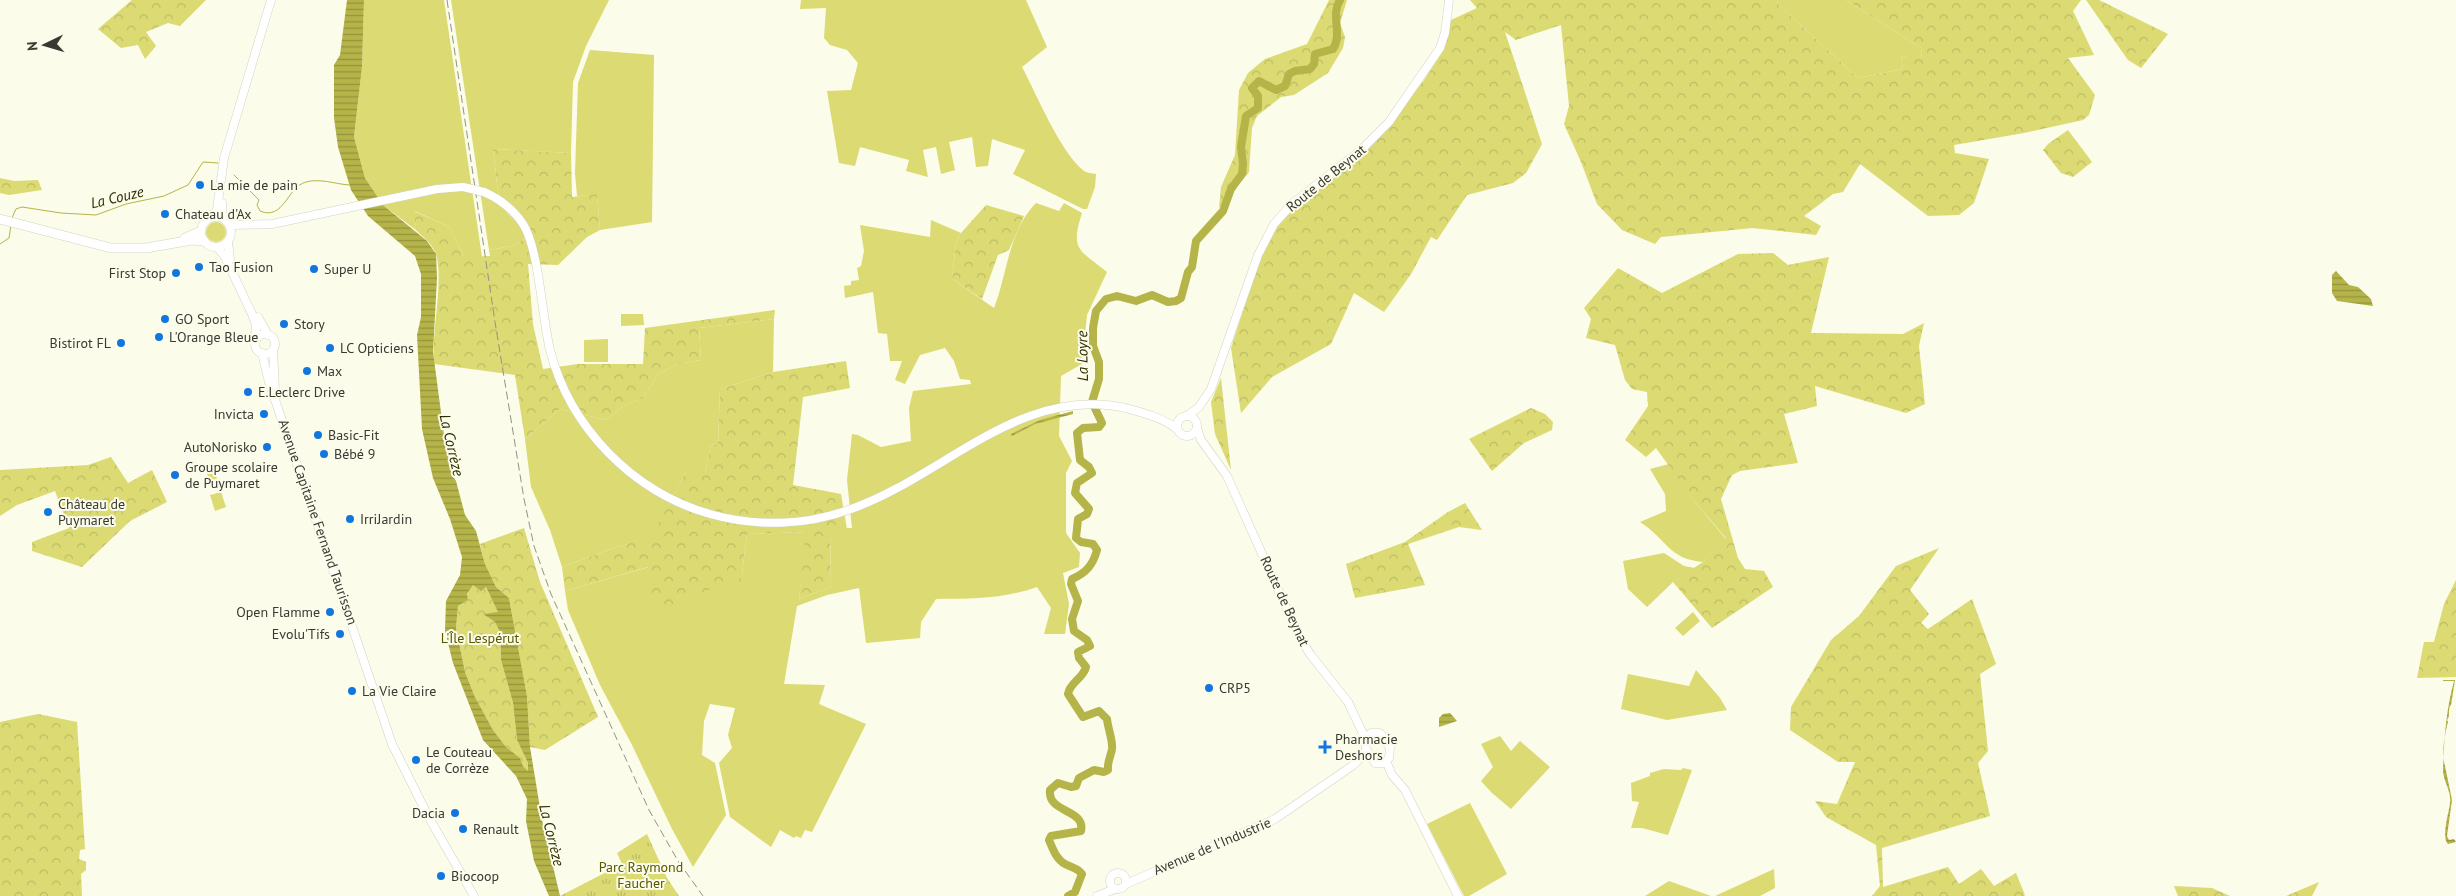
<svg xmlns="http://www.w3.org/2000/svg" width="2456" height="896" viewBox="0 0 2456 896" font-family="'PT Sans',sans-serif">
  <style>
    .grass { fill: #dbda73 }
    .forest { fill: url(#forest-crowns) }
    .park { fill: url(#park-tufts) }
    .water { fill: url(#water-rules); fill-rule: evenodd }
    .lines { fill: none; stroke-linecap: round; stroke-linejoin: round }
    .stream { stroke: #b5b448; stroke-width: 1 }
    .river { stroke: #b5b448; stroke-width: 8 }
    .major-casing { stroke: #d2d3c2; stroke-width: 9 }
    .highway-casing { stroke: #d2d3c2; stroke-width: 10 }
    .major { stroke: #fff; stroke-width: 8 }
    .highway { stroke: #fff; stroke-width: 9 }
    .rail { stroke: #929387; stroke-width: 1; stroke-dasharray: 8 4; stroke-linecap: butt }
    .major-bridge-casing { stroke: #d2d3c2; stroke-width: 9; stroke-linecap: butt }
    .major-bridge { stroke: #fff; stroke-width: 8 }
    .poi-dot { fill: #1176de; stroke: #fbfcea; stroke-width: 2 }
    .labels { text-anchor: middle; dominant-baseline: central; stroke-width: 4; stroke-linejoin: round; paint-order: stroke }
    .street-label { font-size: 14px; fill: #393933; stroke: #fbfcea }
    .poi-label { font-size: 14px; fill: #393933; stroke: #fbfcea; text-anchor: start }
    .park-label { font-size: 14px; fill: #595801; stroke: #fbfcea }
    .water-label { font-size: 15px; font-style: italic; fill: #2d2c00; stroke: #fbfcea }
  </style>
  <defs>
    <pattern id="forest-crowns" width="20" height="18" patternUnits="userSpaceOnUse" patternTransform="scale(1.25)"><rect width="20" height="18" fill="#dbda73"/><path d="M2 6a3 3 0 1 1 6 0M12 15a3 3 0 1 1 6 0" fill="none" stroke="#bdbc64"/></pattern>
    <pattern id="park-tufts" width="24" height="20" patternUnits="userSpaceOnUse" patternTransform="scale(1.25)"><rect width="24" height="20" fill="#dbda73"/><path d="M3 7l-1-3M5 7V3M7 7l1-3M15 17l-1-3M17 17v-4M19 17l1-3" fill="none" stroke="#bdbc64"/></pattern>
    <pattern id="water-rules" width="6" height="5" patternUnits="userSpaceOnUse" patternTransform="scale(1.25)"><rect width="6" height="5" fill="#b5b448"/><path d="M0 2.5h6" fill="none" stroke="#94933d"/></pattern>
  </defs>
  <rect width="100%" height="100%" fill="#fbfcea"/>
  <g class="grass">
    <path d="M364 0H444L482 257H464L449 227 415 211 416 230 383 205 365 178 354 137 362 67Z"/>
    <path d="M451 0H609L586 46 573 82 571 153 493 149 498 192 507 213 531 235 512 246 489 250Z"/>
    <path d="M801 0H1026L1047 47 1022 67C1037 95 1060 152 1084 171 1087 173 1092 173 1096 174L1095 187 1087 209H1083L1013 174 1025 150 992 139 988 166 976 167 972 137 949 142 955 170 941 174 936 147 923 150 928 177 906 171 909 160 860 147 855 166 839 163 827 91 851 90 858 63 847 50 830 45 824 38 826 8 800 9Z"/>
    <path d="M1778 0H1846L1921 48 1922 59 1901 56 1903 69 1858 78 1777 3Z"/>
    <path d="M590 50 654 55 652 222 600 230 597 195 577 196 575 173 578 83Z"/>
    <path d="M1036 203 1059 211 1064 203 1082 213C1070 251 1079 249 1107 272L1087 315 1082 364 1061 376 1059 436 1072 461 1066 473V533L1080 553 1079 567 1063 573 1069 604 1065 634H1044L1051 608 1037 587C1003 599 973 599 936 599L921 622 920 638 866 643 859 588 827 595 797 606 784 684 825 685 819 704 866 724 812 832 805 830 801 838 796 836 794 838 780 830 771 847 730 817 719 763 732 748 728 735 735 708 710 704 704 721 702 755 715 763 726 815 693 867 672 829 632 745 600 685 568 610 565 591 649 567V610L711 582H741L747 534 807 532 799 599 831 587 830 529 852 528 847 480 852 434 858 435 881 447 911 441 909 408 913 391 971 384 970 380 960 379 954 361 945 348 920 355 905 384 895 380 902 361H890L887 334 878 333 873 292 845 298 844 286 851 285V281L859 280 857 268 861 266 864 251 860 225 930 237 931 220 961 233 956 243 952 279 994 308C1008 272 1008 232 1036 203Z"/>
    <circle cx="216" cy="232" r="10"/>
    <path d="M621 314H643L644 325 621 326Z"/>
    <path d="M774 319 773 372 720 389 718 444 711 445 705 472H686L650 539 619 546 562 567 550 530 531 487 525 439 560 409 606 420 623 406 643 398 659 373 679 364 701 360 699 328Z"/>
    <path d="M608 339V362H584V340Z"/>
    <path d="M1669 464 1694 501 1726 539 1703 562C1668 559 1667 539 1640 522L1666 511 1665 494 1650 469Z"/>
    <path d="M212 466 217 479 210 481 205 469Z"/>
    <path d="M221 492 226 507 215 511 210 495Z"/>
    <path d="M1664 553 1684 566 1695 568 1673 582 1647 607 1628 589 1623 561Z"/>
    <path d="M1693 612 1700 621 1683 636 1675 628Z"/>
    <path d="M1696 670 1720 698 1727 710 1667 720 1621 709 1628 674 1689 686Z"/>
    <path d="M1500 736 1511 751 1520 741 1550 767 1511 809 1492 793 1481 781 1493 767 1481 744Z"/>
    <path d="M1683 768 1692 770 1668 835 1642 828H1631L1639 802 1632 801 1631 783 1650 776V773L1664 769 1681 770Z"/>
    <path d="M1470 803 1507 874 1469 896H1464L1427 824Z"/>
    <path d="M1774 869 1775 888 1760 896H1715Z"/>
    <path d="M1669 881 1711 896H1645Z"/>
  </g>
  <g class="forest">
    <path d="M132 0H206L180 26 168 23 146 32 156 46 145 59 138 45 121 48 98 29Z"/>
    <path d="M1329 0H1347L1340 23 1345 37 1343 48 1328 73 1294 95 1281 97 1257 116 1252 128 1249 172 1219 208 1221 187 1235 155 1239 90 1248 73 1265 59 1307 44Z"/>
    <path d="M1470 0H1778L1777 3 1858 78 1903 69 1901 56 1922 58 1921 48 1846 0H2081L2073 11 2094 55 2068 58 2095 95 2089 115 2083 120 2024 133 1954 145 1955 153 1989 159 1974 203 1959 215 1928 216 1860 164 1843 192 1833 194 1804 216 1821 226 1816 235 1753 228 1661 237 1655 244 1622 230 1597 204 1581 162 1564 124 1569 106 1561 25 1516 40 1505 32 1542 144 1526 173 1513 183 1467 195 1437 240 1431 237 1411 274 1384 312 1354 293 1331 344 1272 377 1241 413 1231 348 1260 257 1276 227 1294 209 1363 155 1383 134 1424 80 1443 51 1451 20 1477 8Z"/>
    <path d="M2086 0H2099L2168 34 2141 68 2128 60Z"/>
    <path d="M2068 130 2092 162 2073 177 2061 173 2043 150 2048 144Z"/>
    <path d="M493 149 571 153 572 197 597 194 600 230 587 237 558 265 528 264 533 324 543 369 578 364H643L645 328 775 310 774 319 699 328 701 360 679 364 659 373 643 398 623 406 606 420 560 409 525 439 515 375 434 364C431 333 444 282 436 254 433 245 423 237 416 230L414 211 449 227 464 257 490 256 489 250 512 246 531 235 507 213 498 192Z"/>
    <path d="M0 178 14 181 38 180 42 190 9 195 0 193Z"/>
    <path d="M986 205 1024 216 1009 250 998 255 982 299 952 279 956 243 961 233Z"/>
    <path d="M1773 253 1788 265 1829 257 1811 333 1903 334 1924 323 1919 346 1925 404 1906 413 1815 386 1817 406 1784 414 1798 463 1740 471 1732 475 1721 499 1738 558 1745 569 1764 571 1773 587 1712 628 1673 582 1703 562 1726 538 1694 501 1656 448 1646 457 1625 440 1648 406 1647 392 1632 389 1625 380 1615 345 1586 338 1591 319 1584 308 1618 268 1662 293 1738 254Z"/>
    <path d="M846 361 850 388 803 397 793 485 841 494 847 529 830 530 831 587 799 599 806 532 747 534 741 582H711L709 590 657 610 649 611 648 567 565 591 562 567 619 546 650 538 686 472H705L711 445 718 444 720 389 773 372Z"/>
    <path d="M1221 378 1231 470 1215 434 1211 402Z"/>
    <path d="M1531 408 1545 414 1553 422 1552 430 1524 443 1492 471 1469 439Z"/>
    <path d="M111 457 128 483 152 470 167 502 130 521 82 567 32 551V542L69 528 55 491 17 505 0 516V470L88 465Z"/>
    <path d="M1465 503 1482 530 1459 527 1408 544 1425 585 1355 598 1346 564 1405 542 1448 512Z"/>
    <path d="M524 528 540 582 598 717 545 750 530 747 527 696 509 598 496 587 485 564 480 544Z"/>
    <path d="M1939 548 1910 590 1929 614 1921 623 1928 629 1972 599 1996 664 1980 674 1988 751 1978 763 1990 816 1882 848 1883 887 1948 867 1959 884 1981 869 1994 886 2016 873 2025 895 2024 896H1872L1880 886 1876 845 1826 817 1815 801 1837 804 1855 762H1838L1790 730 1791 707 1831 640 1859 616 1896 566Z"/>
    <path d="M2456 580V677L2417 678 2424 642H2434L2444 604Z"/>
    <path d="M473 584 481 591 486 587 499 613 483 614 495 622 500 632 501 660 513 703 517 740 528 763V771L523 766 520 758 506 747 493 730 475 697 465 672 456 628 458 606 468 600 467 595Z"/>
    <path d="M38 714 77 722 85 849 80 850 79 859 86 862V870L81 874 82 896H0V722Z"/>
    <path d="M2319 882 2312 896H2286Z"/>
    <path d="M2174 886 2212 888 2230 896H2178Z"/>
  </g>
  <path class="park" d="M647 834 667 878 679 896H560L622 864 617 853Z"/>
  <g class="water">
    <path d="M347 0H364L362 67 354 137 365 178 383 205 427 241 436 254 437 278 433 352 446 450C450 459 451 475 456 481L465 515 476 531 485 564 496 587 509 598 527 696 530 747 542 820 560 896H549L534 861 526 821 527 799 516 776 483 740 453 663 445 631 446 601 460 575 462 557 450 519 433 478 422 429 417 335 421 317V274L415 256 368 216 351 190 338 147 334 118V65L340 55ZM473 585 481 591 486 587 498 612 483 614 495 622 500 632 501 660 513 703 517 740 528 763V771L523 766 520 758 506 747 493 730 475 697 465 672 456 628 458 606 468 600 467 594Z"/>
    <path d="M2336 271 2349 285 2358 287 2371 299 2373 306 2337 301 2332 293V275Z"/>
    <path d="M1073 411V414L1035 424 1012 436 1011 434 1040 420Z"/>
    <path d="M2445 645 2443 680H2455L2451 705C2447 709 2451 715 2447 720L2448 722C2445 733 2441 754 2445 766L2452 800 2447 836 2449 840 2454 839 2456 842 2448 844C2441 837 2449 813 2450 803 2452 792 2443 781 2443 770 2444 740 2446 710 2454 681H2443Z"/>
    <path d="M1450 713 1457 721 1439 727V718L1443 714Z"/>
  </g>
  <g class="lines">
    <g class="stream">
      <path d="M234 175 259 200 257 205 260 211C284 221 287 187 306 182 320 178 335 184 349 185"/>
      <path d="M12 218 16 209 22 207 61 213 96 215 126 204 164 196 188 185 203 162 218 163"/>
      <path d="M0 244 9 238 11 225"/>
    </g>
    <path class="river" d="M1068 896 1075 892 1082 874C1077 867 1072 868 1065 864 1056 859 1053 849 1049 840L1051 836 1081 831C1086 809 1047 813 1050 790L1058 783 1071 787 1076 786 1079 778 1094 770 1104 772 1108 770C1107 762 1111 756 1112 749 1113 740 1108 729 1107 719L1099 711 1083 717 1068 694C1070 682 1083 679 1086 667L1079 658 1078 652 1090 646 1087 640 1074 631 1072 619 1078 601 1071 584 1072 579C1086 573 1093 565 1097 550L1093 544 1081 542 1076 538 1078 519 1087 514 1089 509 1075 493 1077 483 1092 473 1089 467 1080 460 1077 433 1083 428 1099 427 1102 423 1092 402 1099 379V362L1093 346V328L1096 311 1106 299 1117 296 1136 301 1152 295 1168 302 1176 301 1181 298 1188 272 1192 267 1196 241 1223 211 1231 189 1242 174 1243 164 1241 147 1246 116 1258 108V96L1252 88 1259 81 1276 90 1285 86 1289 74 1295 71 1310 69 1314 64 1315 54 1333 49C1343 34 1330 15 1340 0"/>
    <defs>
      <g id="major">
        <path d="M484 192C500 199 513 209 523 224 539 249 542 317 550 350 570 428 633 492 710 514 756 527 806 526 851 509 943 477 1021 384 1126 408 1144 413 1163 418 1177 429"/>
        <path d="M222 203 223 218"/>
        <circle cx="216" cy="232" r="15"/>
        <path d="M213 217 217 209 224 158 271 0"/>
        <path d="M230 225 272 224 437 189 463 187"/>
        <path d="M228 242 230 259"/>
        <path d="M217 247 225 257 252 314 256 325V341"/>
        <path d="M258 317 268 335"/>
        <circle cx="265" cy="344" r="10"/>
        <path d="M273 350 275 390"/>
        <path d="M262 353 269 382 392 744 428 816 474 896"/>
        <circle cx="1187" cy="426" r="10"/>
        <path d="M1187 416 1199 407 1211 389 1258 255 1274 224 1292 204 1361 150 1389 122 1440 48 1445 33 1449 0"/>
        <path d="M1197 428 1201 440 1227 476 1300 638 1310 654 1348 702 1365 738"/>
        <path d="M1371 733H1380L1390 748 1389 758 1383 763H1375L1366 749 1365 738Z"/>
        <path d="M1386 761 1392 775 1405 790 1458 896"/>
        <circle cx="1118" cy="881" r="8"/>
        <path d="M1126 884 1275 819 1352 766 1363 756 1366 749"/>
        <path d="M1097 896 1115 889"/>
      </g>
      <g id="highway">
        <path d="M0 219 111 248H146L192 240 204 241"/>
        <path d="M185 238 201 231"/>
      </g>
    </defs>
    <use href="#major" class="major-casing"/>
    <use href="#highway" class="highway-casing"/>
    <use href="#major" class="major"/>
    <use href="#highway" class="highway"/>
    <path class="rail" d="M447 0 495 322 524 499 534 546 551 594 649 810 678 861 703 896"/>
    <defs>
      <path id="major-bridge" d="M463 187 484 192"/>
    </defs>
    <use href="#major-bridge" class="major-bridge-casing"/>
    <use href="#major-bridge" class="major-bridge"/>
  </g>
  <g class="poi-dot">
    <circle cx="200" cy="185" r="5"/>
    <circle cx="165" cy="214" r="5"/>
    <circle cx="199" cy="267" r="5"/>
    <circle cx="314" cy="269" r="5"/>
    <circle cx="176" cy="273" r="5"/>
    <circle cx="165" cy="319" r="5"/>
    <circle cx="284" cy="324" r="5"/>
    <circle cx="159" cy="337" r="5"/>
    <circle cx="121" cy="343" r="5"/>
    <circle cx="330" cy="348" r="5"/>
    <circle cx="307" cy="371" r="5"/>
    <circle cx="248" cy="392" r="5"/>
    <circle cx="264" cy="414" r="5"/>
    <circle cx="318" cy="435" r="5"/>
    <circle cx="267" cy="447" r="5"/>
    <circle cx="324" cy="454" r="5"/>
    <circle cx="175" cy="475" r="5"/>
    <circle cx="48" cy="512" r="5"/>
    <circle cx="350" cy="519" r="5"/>
    <circle cx="330" cy="612" r="5"/>
    <circle cx="340" cy="634" r="5"/>
    <circle cx="1209" cy="688" r="5"/>
    <circle cx="352" cy="691" r="5"/>
    <path d="M1322.5 739.5h5v5h5v5h-5v5h-5v-5h-5v-5h5z"/>
    <circle cx="416" cy="760" r="5"/>
    <circle cx="455" cy="813" r="5"/>
    <circle cx="463" cy="829" r="5"/>
    <circle cx="441" cy="876" r="5"/>
  </g>
  <g class="labels">
    <g class="street-label">
      <text transform="translate(1326 178) rotate(-39)">Route de Beynat</text>
      <text transform="translate(318 522) rotate(71)">Avenue Capitaine Fernand Taurisson</text>
      <text transform="translate(1285 601) rotate(65)">Route de Beynat</text>
      <text transform="translate(1212 846) rotate(-23)">Avenue de l'Industrie</text>
    </g>
    <g class="poi-label">
      <text x="210" y="185">La mie de pain</text>
      <text x="175" y="214">Chateau d'Ax</text>
      <text x="209" y="267">Tao Fusion</text>
      <text x="324" y="269">Super U</text>
      <text x="166" y="273" text-anchor="end">First Stop</text>
      <text x="175" y="319">GO Sport</text>
      <text x="294" y="324">Story</text>
      <text x="169" y="337">L'Orange Bleue</text>
      <text x="111" y="343" text-anchor="end">Bistirot FL</text>
      <text x="340" y="348">LC Opticiens</text>
      <text x="317" y="371">Max</text>
      <text x="258" y="392">E.Leclerc Drive</text>
      <text x="254" y="414" text-anchor="end">Invicta</text>
      <text x="328" y="435">Basic-Fit</text>
      <text x="257" y="447" text-anchor="end">AutoNorisko</text>
      <text x="334" y="454">Bébé 9</text>
      <text x="185" y="467">Groupe scolaire<tspan x="185" dy="16">de Puymaret</tspan></text>
      <text x="58" y="504">Château de<tspan x="58" dy="16">Puymaret</tspan></text>
      <text x="360" y="519">IrriJardin</text>
      <text x="320" y="612" text-anchor="end">Open Flamme</text>
      <text x="330" y="634" text-anchor="end">Evolu'Tifs</text>
      <text x="1219" y="688">CRP5</text>
      <text x="362" y="691">La Vie Claire</text>
      <text x="1335" y="739">Pharmacie<tspan x="1335" dy="16">Deshors</tspan></text>
      <text x="426" y="752">Le Couteau<tspan x="426" dy="16">de Corrèze</tspan></text>
      <text x="445" y="813" text-anchor="end">Dacia</text>
      <text x="473" y="829">Renault</text>
      <text x="451" y="876">Biocoop</text>
    </g>
    <g class="park-label">
      <text x="480" y="638">L'Île Lespérut</text>
      <text x="641" y="867">Parc Raymond<tspan x="641" dy="16">Faucher</tspan></text>
    </g>
    <g class="water-label">
      <text transform="translate(117 197) rotate(-13)">La Couze</text>
      <text transform="translate(1082 356) rotate(-91)">La Loyre</text>
      <text transform="translate(452 445) rotate(77)">La Corrèze</text>
      <text transform="translate(552 835) rotate(76)">La Corrèze</text>
    </g>
  </g>
  <g transform="translate(45 45) rotate(265)" stroke="#fbfcea" stroke-width="4" paint-order="stroke">
  <path d="M0-4L9 19L0 12L-9 19Z" fill="#393933"/>
  <text y="-8" font-size="14" font-weight="bold" text-anchor="middle" fill="#393933">N</text>
  </g>
</svg>
